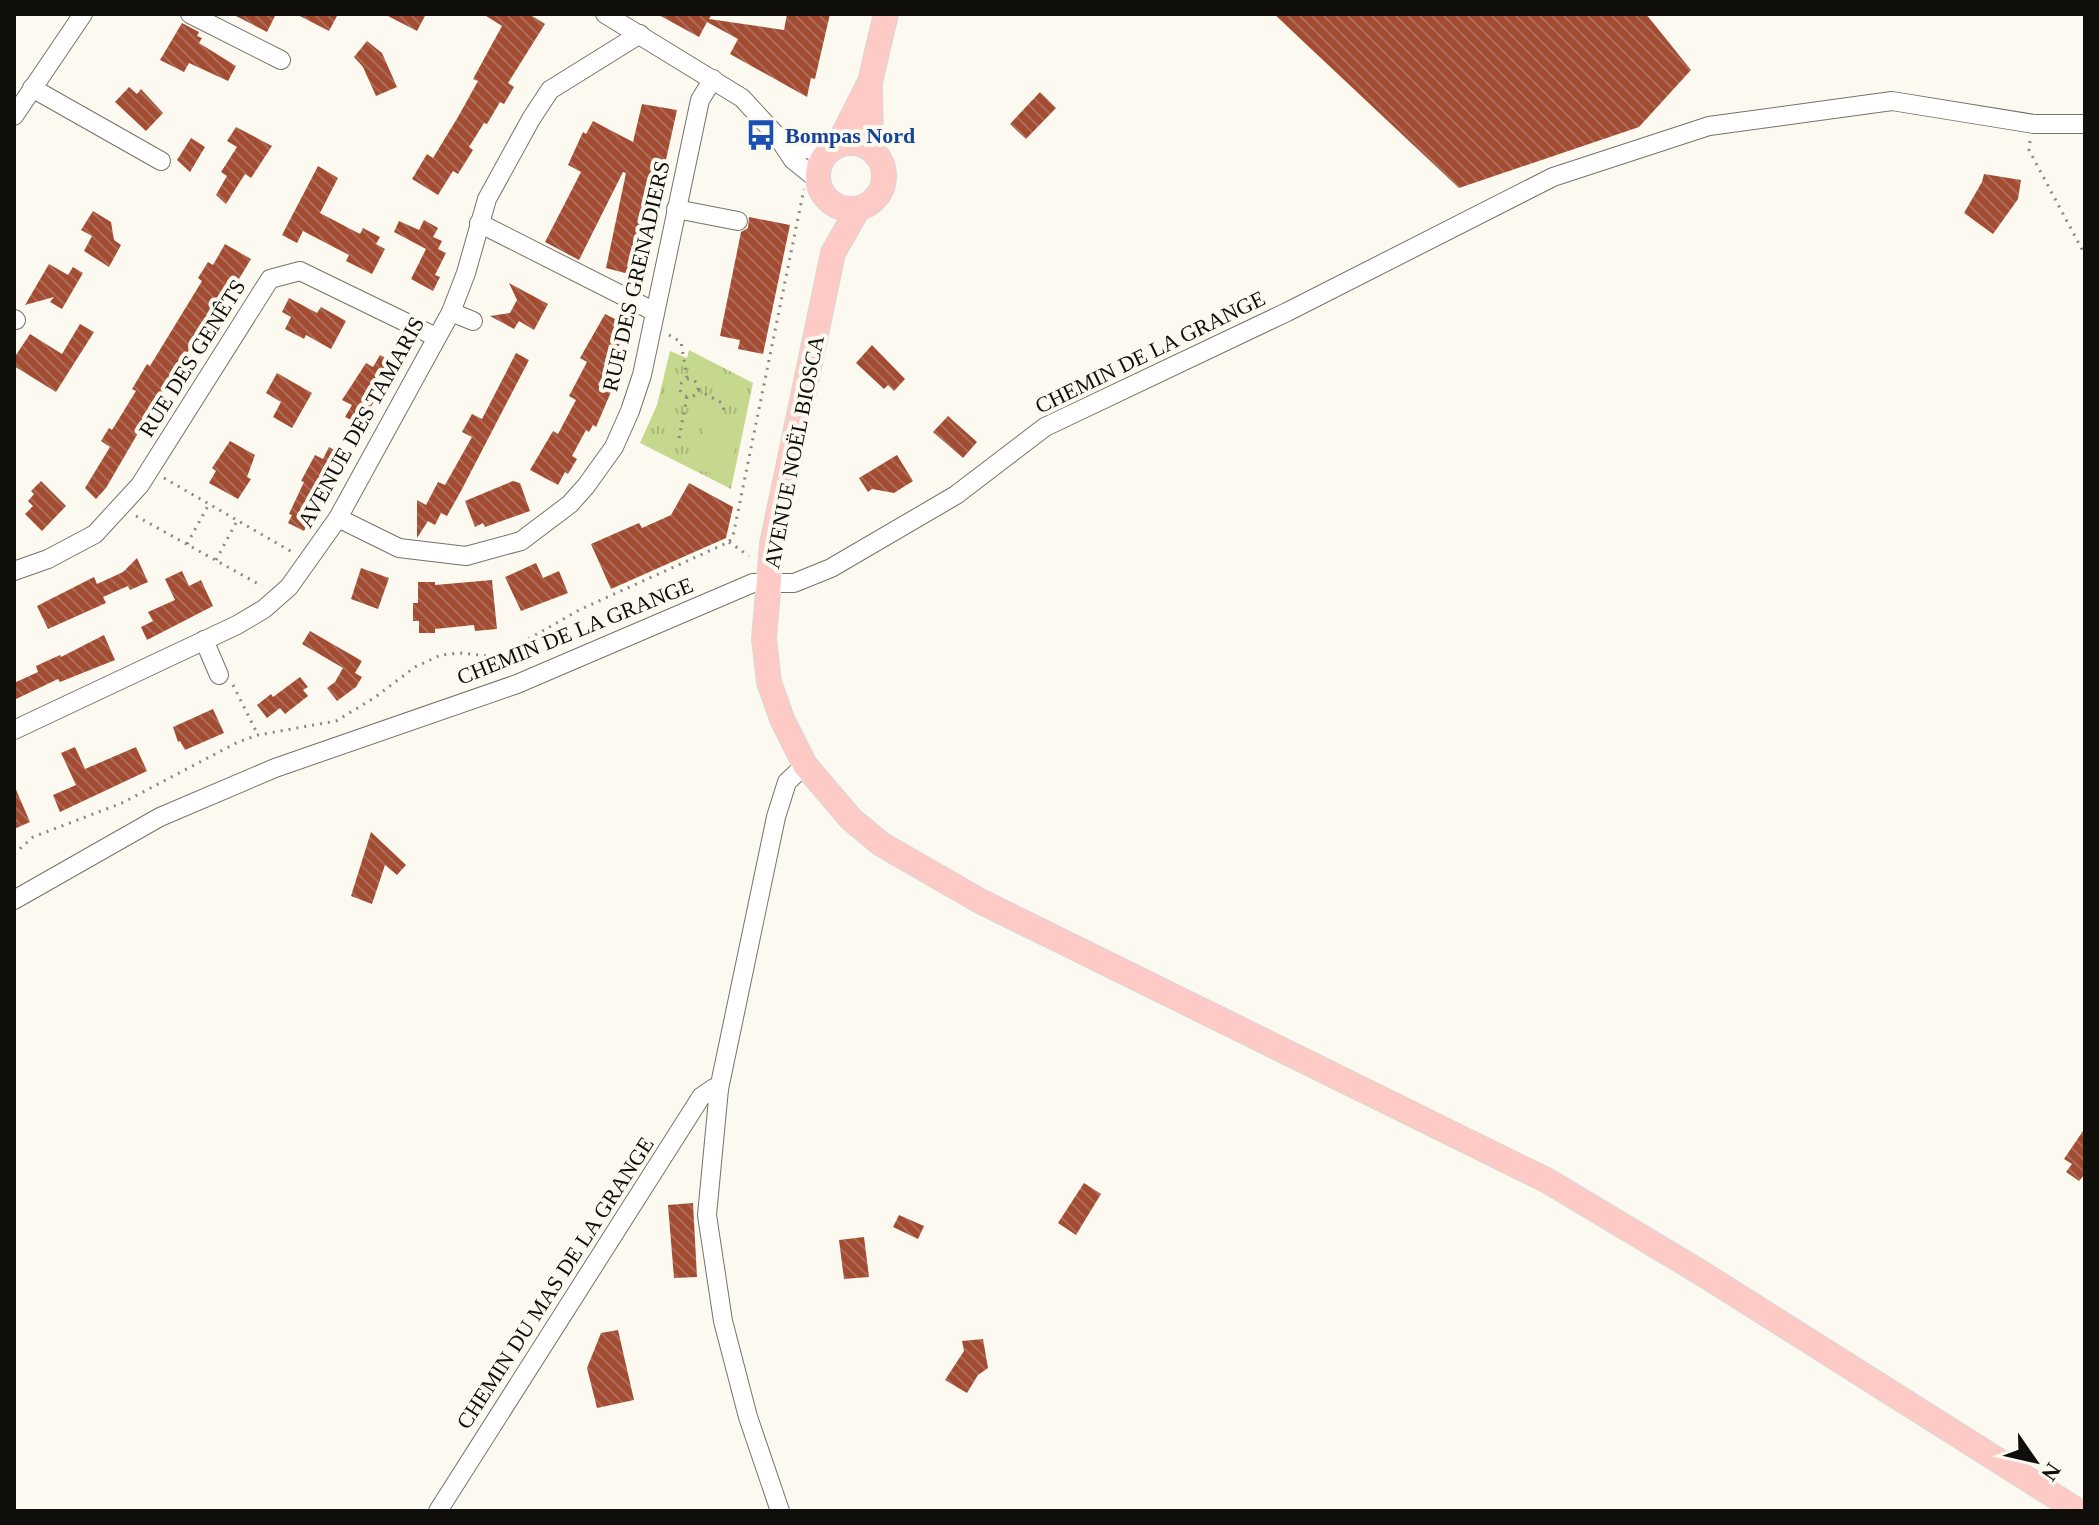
<svg xmlns="http://www.w3.org/2000/svg" width="2099" height="1525" viewBox="0 0 2099 1525" font-family="Georgia,serif">
  <style>
    .grass { fill: url(#grass-tufts) }
    .pitch { fill: #c6d88d }
    .building { fill: url(#building-back-hatch) }
    .lines { fill: none; stroke-linecap: round; stroke-linejoin: round }
    .minor-casing { stroke: #75736a; stroke-width: 20 }
    .major-casing { stroke: #d9d8d8; stroke-width: 26 }
    .path { stroke: #888780; stroke-width: 3; stroke-dasharray: 2 6; stroke-linecap: butt }
    .minor { stroke: #fff; stroke-width: 18 }
    .major { stroke: #fdcac5; stroke-width: 24 }
    .labels { text-anchor: middle; dominant-baseline: central; stroke-width: 8; stroke-linejoin: round; paint-order: stroke }
    .transit-label { font-size: 22px; font-weight: bold; fill: #164399; stroke: #fcfaf0; text-anchor: start }
    .street-label { font-size: 22px; fill: #0f0e0b; stroke: #fcfaf0 }
  </style>
  <defs>
    <pattern id="grass-tufts" width="24" height="20" patternUnits="userSpaceOnUse" patternTransform="scale(2)"><rect width="24" height="20" fill="#c6d88d"/><path d="M3 7l-1-3M5 7V3M7 7l1-3M15 17l-1-3M17 17v-4M19 17l1-3" fill="none" stroke="#a9b878"/></pattern>
    <pattern id="building-back-hatch" width="6" height="6" patternUnits="userSpaceOnUse" patternTransform="scale(2)"><rect width="6" height="6" fill="#a44c32"/><path d="M-1 5l2 2M0 0l6 6M5-1l2 2" fill="none" stroke="#aa6c5a"/></pattern>
  </defs>
  <rect width="100%" height="100%" fill="#fcfaf0"/>
  <path class="grass" d="M689 350 753 383 731 489 640 443 657 405 670 351 687 358Z"/>
  <path class="pitch" d="M709 411 742 419 729 477 696 470Z"/>
  <g class="building">
    <path d="M232 14H276L267 32Z"/>
    <path d="M296 14H338L329 31Z"/>
    <path d="M384 14H426L417 31Z"/>
    <path d="M483 14H529L545 24 508 83 514 87 504 104 500 102 487 124 484 123 469 147 473 150 458 174 453 171 438 195 412 179 427 154 433 158 458 117 478 81 473 79 502 26Z"/>
    <path d="M657 14H712L709 19 784 30 787 14H830L815 79 811 78 807 97 730 54 738 39 707 22 699 37Z"/>
    <path d="M1274 14H1646L1691 70 1639 127 1459 188Z"/>
    <path d="M182 23 199 32 197 36 202 38 199 43 236 66 228 81 189 63 184 72 160 60Z"/>
    <path d="M367 41 382 53 397 87 376 96 363 67 354 57Z"/>
    <path d="M129 87 137 94 141 89 163 113 146 131 115 102Z"/>
    <path d="M1040 92 1056 108 1026 139 1010 124Z"/>
    <path d="M642 104 677 110 640 277 606 268 626 173 623 172 579 260 545 242 581 172 568 165 583 132 586 134 593 121 633 142Z"/>
    <path d="M236 127 272 146 251 178 245 174 226 204 216 195 227 176 221 172 237 147 227 141Z"/>
    <path d="M191 138 205 147 190 172 177 160Z"/>
    <path d="M318 166 338 178 320 213 360 234 363 228 380 237 376 244 385 249 372 274 346 261 349 255 303 231 297 243 282 235Z"/>
    <path d="M1984 174 2021 180 2018 199 1993 234 1964 213 1982 182Z"/>
    <path d="M93 211 111 222 114 240 121 245 109 267 84 251 92 236 81 230Z"/>
    <path d="M749 217 790 225 763 354 738 349 740 340 720 336 741 232 748 228Z"/>
    <path d="M424 220 438 228 433 237 442 241 438 249 446 253 435 275 440 277 433 291 411 279 426 249 394 232 399 221 419 230Z"/>
    <path d="M225 244 251 259 222 307 217 304 200 333 203 335 194 350 190 348 161 396 165 398 160 407 145 431 141 428 106 488 96 499 85 488 110 447 101 441 109 428 112 430 136 391 132 389 147 364 150 366 202 281 198 278 208 262 213 265Z"/>
    <path d="M49 264 68 275 73 267 83 273 62 309 50 302 54 297 25 305Z"/>
    <path d="M509 283 548 304 534 330 519 321 514 329 490 316 510 313 517 300Z"/>
    <path d="M289 298 317 313 321 307 346 321 331 349 306 335 304 339 285 329 291 317 282 312Z"/>
    <path d="M605 314 627 325 623 332 625 334 598 385 611 392 596 427 593 425 589 432 586 430 572 456 577 459 568 474 565 472 558 485 530 470 553 431 558 434 576 400 569 396 587 362 580 358Z"/>
    <path d="M80 324 94 332 56 392 14 366V358L30 334 62 354Z"/>
    <path d="M872 345 905 379 894 391 888 385 884 389 856 363Z"/>
    <path d="M516 353 529 360 461 491 447 516 441 513 435 525 428 521 417 538V500L426 505 438 482 445 485 472 437 462 432 472 414 482 419Z"/>
    <path d="M380 355 400 366 390 384 385 381 361 425 345 417 352 405 342 400 366 363 373 367Z"/>
    <path d="M277 373 312 393 292 428 273 417 281 402 266 393Z"/>
    <path d="M948 416 977 442 963 458 933 432Z"/>
    <path d="M230 441 255 455 247 477 251 479 238 499 209 483 216 471 212 468Z"/>
    <path d="M329 447 343 455 304 531 288 523 292 515 289 514 304 482 301 481 315 455 323 459Z"/>
    <path d="M897 455 913 481 894 493 872 489 868 492 859 478Z"/>
    <path d="M41 481 66 506 42 531 25 514 33 506 28 501 34 494 31 491Z"/>
    <path d="M513 481 520 483 530 511 485 527 483 523 475 527 465 501Z"/>
    <path d="M689 483 733 507 726 538 611 589 591 544 639 523 642 528 671 515Z"/>
    <path d="M137 558 148 582 130 590 128 586 103 597 106 603 48 629 37 606 94 577 97 584 123 572Z"/>
    <path d="M536 563 543 578 559 571 568 593 521 611 505 577Z"/>
    <path d="M361 568 389 578 378 609 351 599Z"/>
    <path d="M182 571 189 586 201 580 213 606 147 640 141 627 153 621 148 612 175 600 165 579Z"/>
    <path d="M492 580 497 629 475 631 474 625 435 629V633H419V621H413V603H418V582H435V585Z"/>
    <path d="M310 631 362 661 355 673 362 677 356 687 337 701 327 688 335 682 343 668 302 644Z"/>
    <path d="M104 635 115 660 60 682 58 679 14 700V683L38 672 36 666 60 655 61 657Z"/>
    <path d="M300 677 308 687 303 690 308 696 285 714 280 708 267 718 257 705 271 694 273 697Z"/>
    <path d="M213 709 224 733 185 750 180 741 178 742 173 727Z"/>
    <path d="M75 747 85 769 136 747 147 771 60 812 53 795 76 785 61 753Z"/>
    <path d="M14 785 30 822 14 829Z"/>
    <path d="M371 832 406 865 397 875 385 865 372 904 351 896Z"/>
    <path d="M2085 1128V1174L2079 1181 2066 1172 2072 1164 2064 1159Z"/>
    <path d="M1084 1183 1101 1194 1076 1235 1058 1223Z"/>
    <path d="M693 1203 697 1277 674 1278 668 1205Z"/>
    <path d="M899 1215 924 1226 918 1239 893 1227Z"/>
    <path d="M864 1237 869 1277 844 1279 839 1240Z"/>
    <path d="M618 1330 634 1400 597 1408 587 1368 601 1333Z"/>
    <path d="M983 1339 988 1368 978 1375 967 1393 945 1380 964 1351 962 1341Z"/>
  </g>
  <g class="lines">
    <defs>
      <g id="minor">
        <path d="M190 14 281 60"/>
        <path d="M605 14 742 98 777 136 793 160 818 180"/>
        <path d="M32 88 161 161"/>
        <path d="M14 116 83 14"/>
        <path d="M779 138 798 148 828 152"/>
        <path d="M676 209 738 221"/>
        <path d="M479 223 655 312"/>
        <path d="M451 312 473 321"/>
        <path d="M14 319 16 320"/>
        <path d="M338 518 399 548 466 556 521 541 570 504 586 486 614 447 630 411 642 375 700 100 713 79"/>
        <path d="M14 571 48 559 95 534 140 485 270 279 300 271 436 337"/>
        <path d="M204 640 219 675"/>
        <path d="M14 730 237 625 264 609 289 587 338 518 451 312 466 273 487 199 531 119 550 90 640 34"/>
        <path d="M14 900 160 817 275 768 517 684 753 583H794L831 568 956 495 1045 427 1287 312 1553 177 1709 126 1892 101 2034 124H2085"/>
        <path d="M438 1511 701 1097 714 1088 719 1089"/>
        <path d="M780 1511 748 1417 723 1321 707 1215 719 1089 776 817 787 782 805 765"/>
      </g>
      <g id="major">
        <path d="M870 87 871 148"/>
        <circle cx="851" cy="176" r="33"/>
        <path d="M838 145 870 82 886 14"/>
        <path d="M858 209 833 253 772 544 764 639 769 682 782 719 805 765 851 819 881 844 980 901 1548 1181 1703 1274 2078 1511"/>
      </g>
    </defs>
    <use href="#minor" class="minor-casing"/>
    <use href="#major" class="major-casing"/>
    <g class="path">
      <path d="M2030 141 2029 150 2085 255"/>
      <path d="M669 335 681 342 687 378"/>
      <circle cx="689" cy="388" r="9"/>
      <path d="M698 390 722 403 724 411"/>
      <path d="M679 438 687 397"/>
      <path d="M164 478 292 552"/>
      <path d="M136 516 262 586"/>
      <path d="M729 542 749 556"/>
      <path d="M187 544 209 504"/>
      <path d="M216 560 237 521"/>
      <path d="M233 685 258 735"/>
      <path d="M14 854 33 837 122 803 238 742 258 735 336 721 374 698 415 667 441 655 460 653 489 656 513 648 579 610 729 542 733 536 804 189"/>
    </g>
    <use href="#minor" class="minor"/>
    <use href="#major" class="major"/>
  </g>
  <defs>
    <symbol id="bus-bare" viewBox="-9 -9 18 18"><path d="M-5-6H5V4H4V6H2V4H-2V6H-4V4H-5ZM-3.5-4V0h7V-4ZM-3.5 1.2v1.5H-2V1.2ZM2 1.2v1.5H3.5V1.2Z" fill="#1a4fb4" stroke="#fcfaf0" stroke-width="2.5" paint-order="stroke"/></symbol>
  </defs>
  <g fill-rule="evenodd">
    <use href="#bus-bare" x="739" y="113" width="44" height="44"/>
  </g>
  <g class="labels">
    <g class="transit-label">
      <text x="785" y="135">Bompas Nord</text>
    </g>
    <g class="street-label">
      <text transform="translate(636 276) rotate(-77)">RUE DES GRENADIERS</text>
      <text transform="translate(1150 352) rotate(-26)">CHEMIN DE LA GRANGE</text>
      <text transform="translate(192 358) rotate(-58)">RUE DES GENÊTS</text>
      <text transform="translate(361 422) rotate(-61)">AVENUE DES TAMARIS</text>
      <text transform="translate(794 452) rotate(-79)">AVENUE NOËL BIOSCA</text>
      <text transform="translate(575 631) rotate(-22)">CHEMIN DE LA GRANGE</text>
      <text transform="translate(555 1283) rotate(-57)">CHEMIN DU MAS DE LA GRANGE</text>
    </g>
  </g>
  <rect width="2099" height="1525" fill="none" stroke="#0f0e0b" stroke-width="32"/>
  <g transform="translate(2035 1461) rotate(124)" stroke="#fcfaf0" stroke-width="6" paint-order="stroke">
  <path d="M0-6L14 30L0 20L-14 30Z" fill="#0f0e0b"/>
  <text y="-12" font-size="22" font-weight="bold" text-anchor="middle" fill="#0f0e0b">N</text>
  </g>
</svg>
